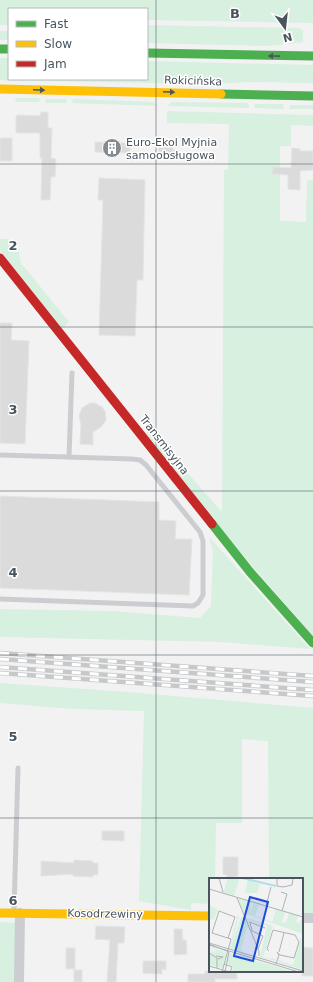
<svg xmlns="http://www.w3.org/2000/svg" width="313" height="982" viewBox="0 0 313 982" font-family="'DejaVu Sans',sans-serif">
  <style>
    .green { fill: #d7f0e0 }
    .building { fill: #dbdbdc; stroke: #e3e4e5 }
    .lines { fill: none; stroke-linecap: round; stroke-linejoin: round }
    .lane { stroke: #cbcdd0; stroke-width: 5 }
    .street { stroke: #cbcdd0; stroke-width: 10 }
    .fast { stroke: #4caf50; stroke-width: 9 }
    .slow { stroke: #ffc107; stroke-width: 9 }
    .jam { stroke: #c62828; stroke-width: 9 }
    .rail-casing { stroke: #c6c8ca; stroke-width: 4.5 }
    .rail { stroke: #fff; stroke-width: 3; stroke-dasharray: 9; stroke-linecap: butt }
    .oneway { fill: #49595c }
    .grid { fill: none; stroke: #49545d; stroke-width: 1; stroke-opacity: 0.55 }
    .labels { text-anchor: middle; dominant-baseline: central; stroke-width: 3; stroke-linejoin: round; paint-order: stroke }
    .street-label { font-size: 11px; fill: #49545d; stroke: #fff }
    .poi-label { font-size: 11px; fill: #49545d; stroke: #fff; text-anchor: start }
    .inset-river { fill: none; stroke: #ade0ec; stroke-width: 2 }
    .inset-road { fill: none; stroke: #aeb3b6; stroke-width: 1 }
    .view { fill: #1d4ed8; fill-opacity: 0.15; stroke: #1d4ed8; stroke-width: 2 }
    .inset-edge { fill: none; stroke: #49545d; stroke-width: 2 }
    .grid-label { font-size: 13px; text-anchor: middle; font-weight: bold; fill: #49545d; stroke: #fff; stroke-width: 3; stroke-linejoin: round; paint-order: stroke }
  </style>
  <rect width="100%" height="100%" fill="#f2f2f2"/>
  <g class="green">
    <path d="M0 0H313V23L147 20V9H9V25H0Z"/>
    <path d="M147 25 299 28 303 30V42L269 46 147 43Z"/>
    <rect x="0" y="31" width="9" height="9"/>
    <path d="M0 58H9V79H147V61L313 65V83L249 82 203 84 0 80Z"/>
    <path d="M16 98H39L40 102H15Z"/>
    <path d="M46 99H66L67 103H45Z"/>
    <path d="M73 99 154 102 158 106 72 103Z"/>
    <path d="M171 102 248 103 249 108 168 106Z"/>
    <path d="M255 104H283L284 109 254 108Z"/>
    <path d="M290 105H313V109H289Z"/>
    <path d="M167 111 313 115V126L291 125V146H280V221L306 222 307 180H313V636L221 530 147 434 146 426 222 512 224 170H228L229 124 167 123Z"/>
    <path d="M0 238 1 239H8L19 252 21 263 69 322 62 328 0 250Z"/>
    <path d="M209 537 310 649 223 642 0 637V609L113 611 200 618 211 606 213 551Z"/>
    <path d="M0 683 128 692 313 708V913H302V879H269L268 741 242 739V823H216L215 879H210V904L191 903V910L139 901 144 711 73 709 0 703Z"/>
    <path d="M0 922 15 923V982H0Z"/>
  </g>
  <g class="building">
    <path d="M41 112H48V128H52L51 158 56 159 55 177H51L50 200H41L42 158H40V133H16V117L17 115 40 116Z"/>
    <rect x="0" y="138" width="12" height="23"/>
    <path d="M95 142 130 143V153L95 152Z"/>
    <path d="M159 145H173V150L175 151 174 158H158Z"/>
    <path d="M292 148 300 149V151H313V170L300 171V190L288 189V175L272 174 273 167 291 168Z"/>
    <path d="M99 178 145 180 143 280H137L135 336 99 335 103 200H98Z"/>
    <path d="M0 323H12L11 340 29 341 25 444 0 443Z"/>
    <path d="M90 403H95L102 407 105 411 106 420 101 427 93 432V445L80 444 81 425 79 416 82 408Z"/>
    <path d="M0 496 159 502V520L176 521 175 539H192L189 595 0 588Z"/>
    <path d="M102 831H124V841L102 840Z"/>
    <path d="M223 857H238V876L228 878 226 875 223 874Z"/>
    <path d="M74 860 93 861V863H98V875H93V877L73 876V874L41 876V861L74 863Z"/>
    <path d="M96 926 125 927 124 943H118L116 982H107L110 940 95 939Z"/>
    <path d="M174 929H182L183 940H186L187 954 174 955Z"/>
    <path d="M302 947 313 948V976H302Z"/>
    <rect x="66" y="948" width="9" height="21"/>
    <path d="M143 961H166V970L162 969V974L143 973Z"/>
    <rect x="74" y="970" width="8" height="12"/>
    <path d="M205 971H237V979H215V982H188V974H205Z"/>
  </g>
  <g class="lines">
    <g class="lane">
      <path d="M0 455 132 459 140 460 146 465 200 532 203 541V595L198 603 193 606 0 599"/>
      <path d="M69 457 72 373"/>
      <path d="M14 911 18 768"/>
    </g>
    <g class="street">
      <path d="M302 918H313"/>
      <path d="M19 982 20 913"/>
    </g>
    <g class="fast">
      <path d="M0 49H9"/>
      <path d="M147 53 313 56"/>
      <path d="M221 94 313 96"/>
      <path d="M212 524 250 572 313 643"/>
    </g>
    <g class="slow">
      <path d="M0 89 221 94"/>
      <path d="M0 913 210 916"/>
    </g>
    <path class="jam" d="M0 258 212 524"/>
    <defs>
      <g id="rail">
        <path d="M0 653 313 676"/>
        <path d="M0 659 313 682"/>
        <path d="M0 667 313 690"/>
        <path d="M0 673 313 696"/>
      </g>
    </defs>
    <use href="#rail" class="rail-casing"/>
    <use href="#rail" class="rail"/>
  </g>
  <defs><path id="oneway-solid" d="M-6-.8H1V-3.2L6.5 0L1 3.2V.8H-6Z"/></defs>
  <g class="oneway">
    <use href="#oneway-solid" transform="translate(274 56) rotate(-179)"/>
    <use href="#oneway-solid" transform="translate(39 90) rotate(2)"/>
    <use href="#oneway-solid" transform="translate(169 92) rotate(2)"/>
  </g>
  <path class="grid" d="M156 0V982M0 164H313M0 327H313M0 491H313M0 655H313M0 818H313"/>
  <defs>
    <symbol id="building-disc" viewBox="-11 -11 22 22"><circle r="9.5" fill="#848b91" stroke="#fff"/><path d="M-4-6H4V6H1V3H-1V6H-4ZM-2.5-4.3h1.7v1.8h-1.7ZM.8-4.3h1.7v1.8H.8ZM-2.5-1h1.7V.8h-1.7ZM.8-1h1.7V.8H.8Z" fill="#fff"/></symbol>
  </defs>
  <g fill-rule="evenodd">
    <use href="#building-disc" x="101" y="137" width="22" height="22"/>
  </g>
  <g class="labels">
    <g class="street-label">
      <text transform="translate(193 81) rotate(2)">Rokicińska</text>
      <text transform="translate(164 445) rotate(52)">Transmisyjna</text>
      <text transform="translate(105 914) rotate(1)">Kosodrzewiny</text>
    </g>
    <g class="poi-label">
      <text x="126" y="142">Euro-Ekol Myjnia<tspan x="126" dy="13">samoobsługowa</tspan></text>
    </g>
  </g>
  <g transform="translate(209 878)">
    <rect width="94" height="94" fill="#f2f2f2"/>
    <path d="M19 0H28L30 3 25 18 14 15ZM39 2 51 6 48 15H36ZM29 21H32V27L34 21 42 24 41 35 45 25 50 27 46 38 63 44 67 31 76 34 73 44 77 45 80 35 89 38 87 44 90 45 94 39V56L35 35ZM0 27 9 32 4 42 0 41ZM28 38H30L22 69 32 39 35 40 42 55 38 49 32 72 35 75 21 70V69ZM35 39 64 48 54 79 62 81 64 75 63 80 66 81 67 79 66 83 51 79 58 48 42 43 40 47ZM92 58 94 92 70 84 69 82 84 87ZM0 68 17 75 13 90 0 87 1 77H5L0 75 4 74 0 72 5 73V75L7 72ZM19 75H21L85 94H23L24 88 19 87V83L16 86Z" fill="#d7f0e0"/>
    <path class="inset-river" d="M33 0 67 8"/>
    <path class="inset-road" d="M10 0 14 14M68 0V8L74 9 83 7 84 0M0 11 94 39M72 14 78 16 73 33M28 20 50 73V78M57 28 62 9M10 33 26 39 19 60 22 61 3 55ZM0 65 94 93M0 66 20 74 16 94M0 67 90 94M49 71 54 58 43 53 41 44 56 50M60 73 58 71 64 52 86 57 90 64 85 80 71 77M70 74 75 55M0 75 8 80V90M7 78 14 79 9 81M15 86 23 89 21 94M67 86 70 77 68 74 71 77M0 88 21 94M13 94 22 61"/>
    <path class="view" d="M41 19 59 24 44 83 25 78Z"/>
    <rect width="94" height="94" class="inset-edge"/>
  </g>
  <g class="grid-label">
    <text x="235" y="18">B</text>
    <text x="13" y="250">2</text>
    <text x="13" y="414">3</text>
    <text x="13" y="577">4</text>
    <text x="13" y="741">5</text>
    <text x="13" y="905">6</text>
  </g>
  <rect x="8" y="8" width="140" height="72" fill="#ffffff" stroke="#b6bbbe"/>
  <rect x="16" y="21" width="20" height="6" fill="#4caf50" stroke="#b6bbbe"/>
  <text x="44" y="28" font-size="12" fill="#49545d">Fast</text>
  <rect x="16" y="41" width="20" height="6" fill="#ffc107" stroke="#b6bbbe"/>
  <text x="44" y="48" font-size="12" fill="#49545d">Slow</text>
  <rect x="16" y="61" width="20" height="6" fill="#c62828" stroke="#b6bbbe"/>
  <text x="44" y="68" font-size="12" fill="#49545d">Jam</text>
  <g transform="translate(285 28) rotate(165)" stroke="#ffffff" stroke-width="3" paint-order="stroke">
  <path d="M0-3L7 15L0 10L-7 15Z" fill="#49545d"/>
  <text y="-6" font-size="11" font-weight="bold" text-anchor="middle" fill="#49545d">N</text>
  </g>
</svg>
